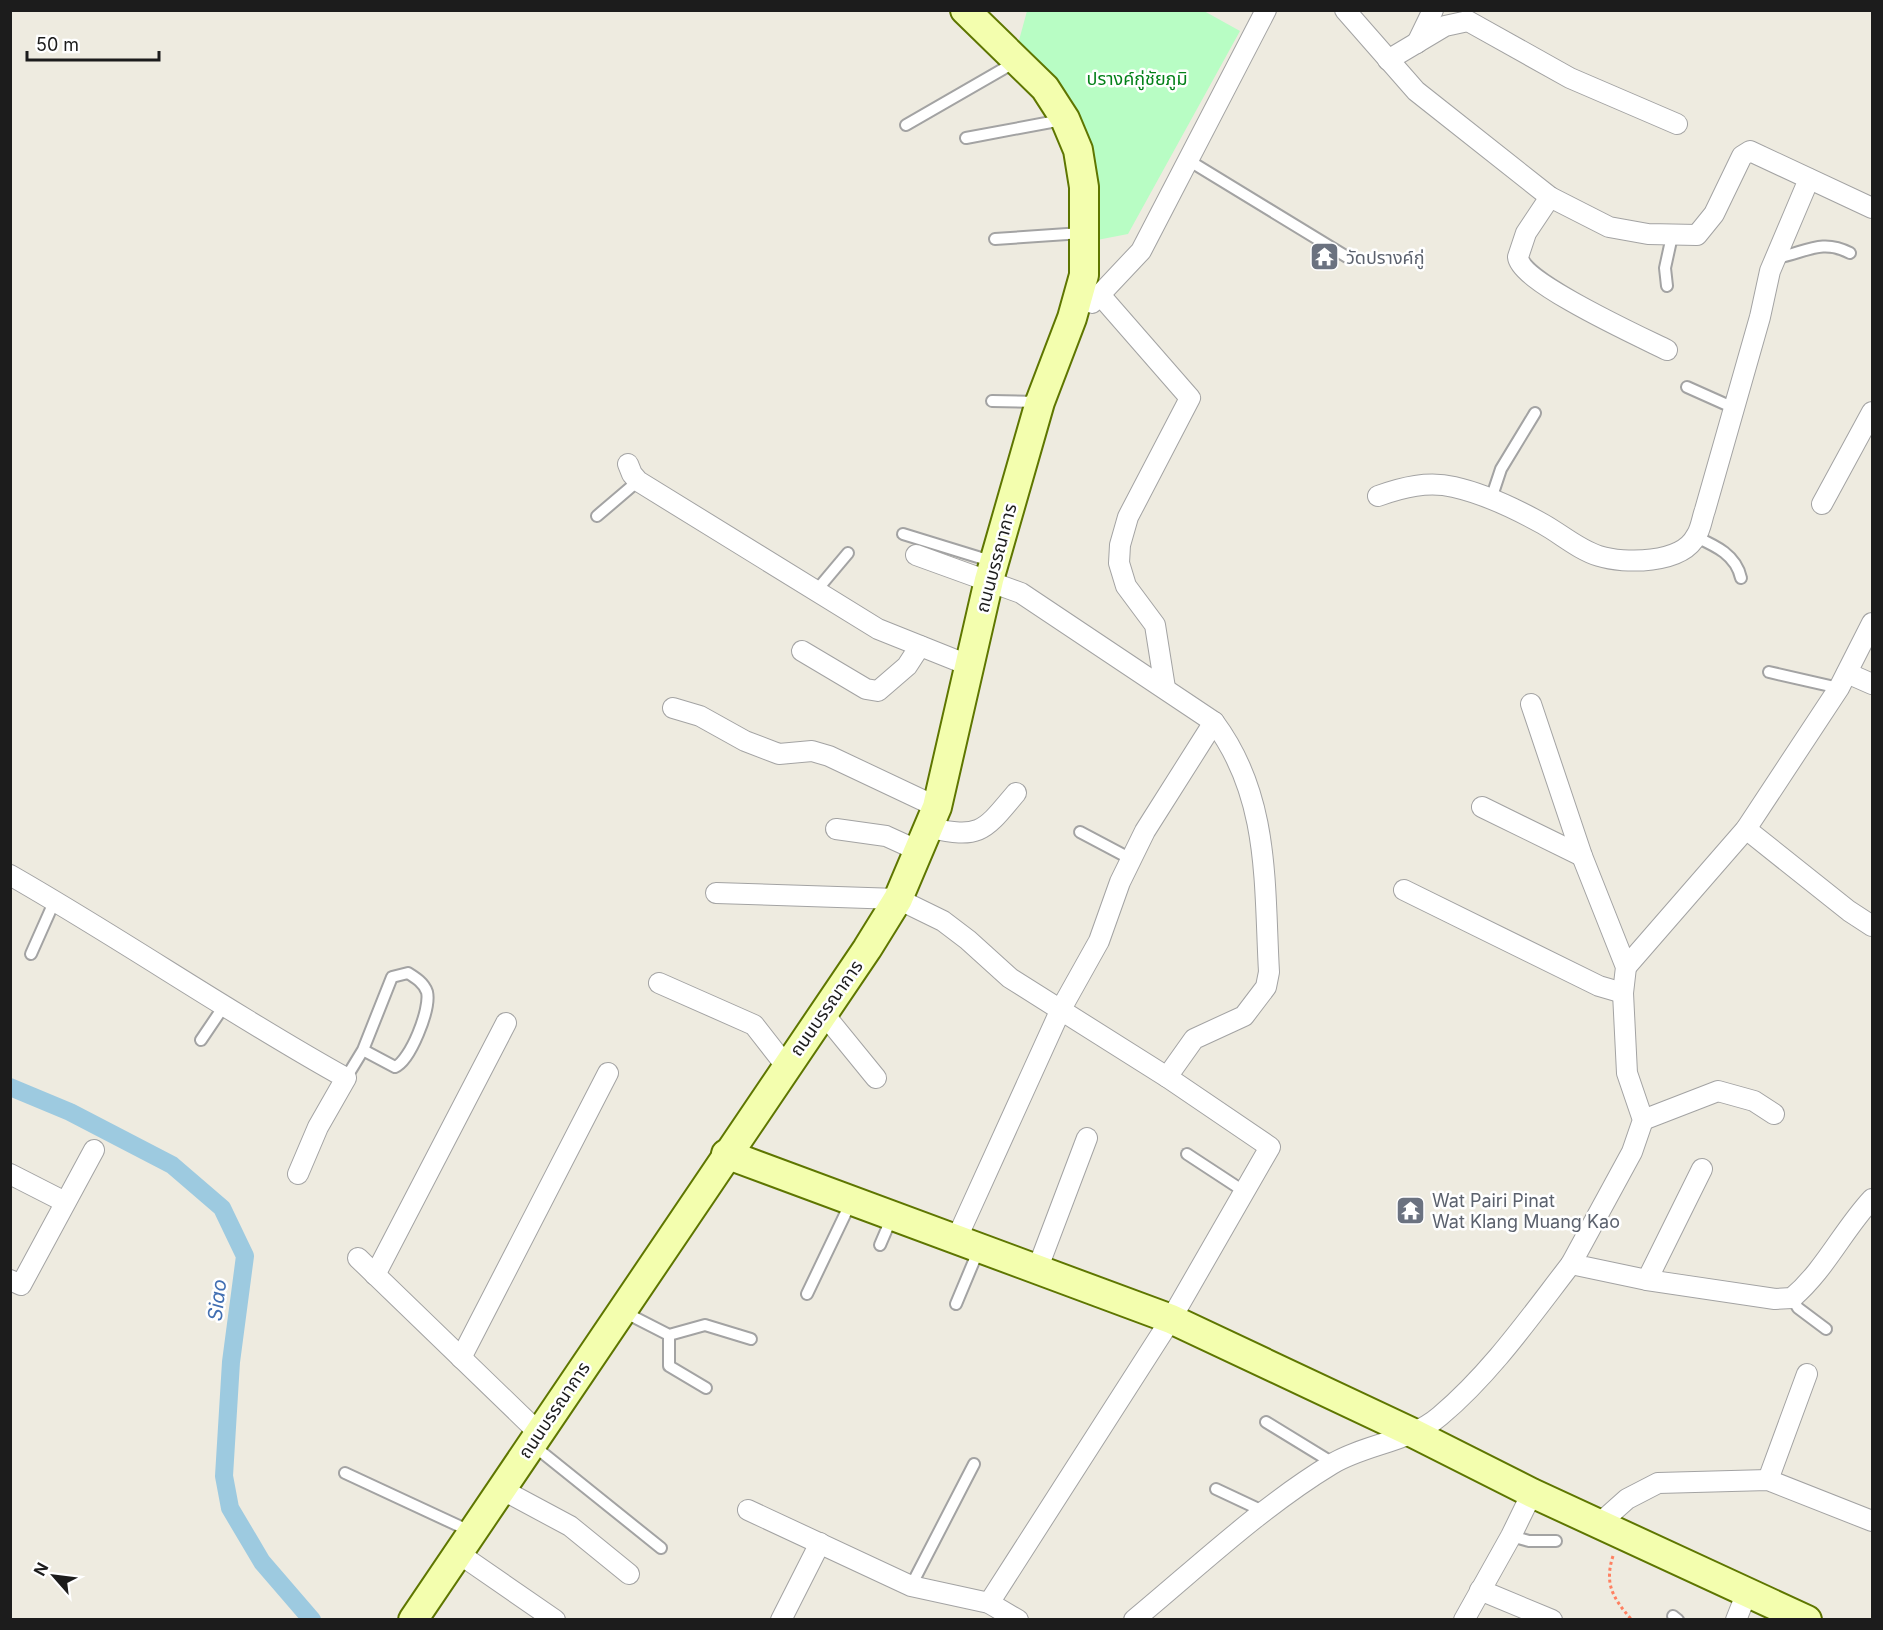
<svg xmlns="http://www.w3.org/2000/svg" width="1883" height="1630" viewBox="0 0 1883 1630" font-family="Inter,'Noto Sans Thai',sans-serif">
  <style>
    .park { fill: #b8fdc4 }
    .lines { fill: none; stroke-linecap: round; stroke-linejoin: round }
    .canal { stroke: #9dcae0; stroke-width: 18 }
    .lane-casing { stroke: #a3a3a3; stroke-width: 14 }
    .street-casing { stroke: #a3a3a3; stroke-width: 22 }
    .secondary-casing { stroke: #5e7600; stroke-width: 32 }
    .path { stroke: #ff8061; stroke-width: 3; stroke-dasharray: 3 3; stroke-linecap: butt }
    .lane { stroke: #fff; stroke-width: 10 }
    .street { stroke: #fff; stroke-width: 20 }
    .secondary { stroke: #f3feae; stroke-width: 28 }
    .labels { text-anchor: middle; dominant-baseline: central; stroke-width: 5; stroke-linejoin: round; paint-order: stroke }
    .park-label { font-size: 18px; fill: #038119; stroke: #fff }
    .worship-label { font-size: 18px; fill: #5b616d; stroke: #fff; text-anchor: start }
    .street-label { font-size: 18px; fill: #1c1c1c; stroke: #fff }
    .water-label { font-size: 20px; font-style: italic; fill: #426fb2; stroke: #fff }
  </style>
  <rect width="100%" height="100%" fill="#eeebe0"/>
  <path class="park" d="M1027 11H1204L1240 31 1128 234 1097 240C1093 191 1097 134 1067 93 1053 75 1034 59 1018 44Z"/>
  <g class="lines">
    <path class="canal" d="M10 1087 70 1112 172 1165 222 1208 245 1256 231 1362 224 1476 230 1508 262 1562 312 1620"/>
    <defs>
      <g id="lane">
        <path d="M906 125 1017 61"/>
        <path d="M966 138 1062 120"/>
        <path d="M1188 160 1347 257"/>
        <path d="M995 239 1082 233"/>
        <path d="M1776 258C1805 253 1821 238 1850 253"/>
        <path d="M1667 286 1665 268 1672 236"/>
        <path d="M1687 387 1734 408"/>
        <path d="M992 401 1039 402"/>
        <path d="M1491 499 1501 469 1535 413"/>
        <path d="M597 516 638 481"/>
        <path d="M903 534 994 562"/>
        <path d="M1696 537C1716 546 1736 555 1741 578"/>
        <path d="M816 591 848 553"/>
        <path d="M1769 672 1839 688"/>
        <path d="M1080 832 1131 859"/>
        <path d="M31 954 55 900"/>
        <path d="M201 1040 224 1006"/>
        <path d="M346 1078 363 1050 395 1067C410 1061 431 1009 427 992 424 983 416 978 408 973L392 977 363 1050"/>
        <path d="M1187 1154 1245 1192"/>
        <path d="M880 1245 892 1217"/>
        <path d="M807 1294 851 1202"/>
        <path d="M1792 1298 1798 1308 1826 1329"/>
        <path d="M956 1304 979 1249"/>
        <path d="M624 1312 669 1335 705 1325 751 1339"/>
        <path d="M669 1335V1366L706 1388"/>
        <path d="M1266 1422 1333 1463"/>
        <path d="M534 1446 661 1548"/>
        <path d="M345 1473 472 1532"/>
        <path d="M1216 1489 1265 1512"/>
        <path d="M1511 1536 1529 1541H1556"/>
        <path d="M911 1586 974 1464"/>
        <path d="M1673 1616 1678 1620"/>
      </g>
      <g id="street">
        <path d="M1345 10 1416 91 1550 197 1609 227 1648 234 1697 235 1714 214 1742 156 1750 151 1872 208"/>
        <path d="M1417 43 1433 10"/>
        <path d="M1388 60 1445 26 1468 21 1570 78 1677 124"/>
        <path d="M1550 197 1526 233 1518 257C1520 282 1641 337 1667 350"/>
        <path d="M1101 296 1190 398 1128 517 1120 545 1119 563 1126 586 1155 625 1165 688"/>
        <path d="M1092 303 1141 251 1266 10"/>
        <path d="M628 464 632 474 638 481 878 629 968 665"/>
        <path d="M1378 496C1403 487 1428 481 1454 487 1485 494 1516 509 1543 524 1561 534 1579 550 1599 556 1624 564 1682 564 1696 536 1701 529 1702 518 1705 510L1760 317 1770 271 1809 179"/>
        <path d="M1822 504 1872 412"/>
        <path d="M802 651 866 689 878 691 907 666 920 646"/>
        <path d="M1847 673 1872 684"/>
        <path d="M1531 704 1582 856 1626 967 1623 993 1627 1073 1643 1120 1632 1152 1571 1264 1647 1280 1775 1299 1792 1298C1825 1270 1843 1230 1872 1199"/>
        <path d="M673 708 700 716 745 741 779 754 812 751 829 756 937 807"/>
        <path d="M1482 807 1582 856"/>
        <path d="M930 828C981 839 984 831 1016 793"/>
        <path d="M836 829 886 836 919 851"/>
        <path d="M1746 829 1849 911 1872 926"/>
        <path d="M10 875C124 940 232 1015 346 1078L318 1127 298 1174"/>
        <path d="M1404 890 1599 986 1623 993"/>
        <path d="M716 893 898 899 943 921 968 940 1010 978 1167 1077 1194 1039 1244 1016 1266 987 1269 972C1264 883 1270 797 1214 722L1021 593 916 555"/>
        <path d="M1626 967 1746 829 1839 688 1872 623"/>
        <path d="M659 983 754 1025 786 1066"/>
        <path d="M823 1013 876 1078"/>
        <path d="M1643 1120 1718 1091 1754 1101 1774 1114"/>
        <path d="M10 1174 65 1202"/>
        <path d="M956 1240 1061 1009 1099 941 1120 882 1145 831 1214 722"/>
        <path d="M358 1258 539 1433"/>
        <path d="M1037 1270 1087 1138"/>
        <path d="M375 1275 506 1023"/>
        <path d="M10 1280 21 1285 94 1150"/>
        <path d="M1647 1280 1702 1169"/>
        <path d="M461 1358 608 1073"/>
        <path d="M1768 1480 1807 1374"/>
        <path d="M501 1489 570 1526 629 1574"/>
        <path d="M748 1510 911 1586 989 1603 1018 1620"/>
        <path d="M1599 1524 1627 1499 1658 1483 1768 1480 1872 1521"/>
        <path d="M458 1553 555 1620"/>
        <path d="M1480 1590 1552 1620"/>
        <path d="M989 1603 1171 1319 1270 1147 1167 1077"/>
        <path d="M781 1620 820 1543"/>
        <path d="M1134 1620C1198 1567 1261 1507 1332 1464 1365 1444 1410 1442 1440 1416 1491 1373 1530 1317 1571 1264"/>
        <path d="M1464 1620 1511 1536 1532 1493"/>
        <path d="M1736 1620 1747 1592"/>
      </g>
      <g id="secondary">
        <path d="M726 1154 1171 1319 1411 1432 1532 1493 1807 1620"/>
        <path d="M413 1620 867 949 898 899 937 807 989 580 1040 402 1072 318 1084 275V187L1078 150 1065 119 1045 88 965 10"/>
      </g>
    </defs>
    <use href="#lane" class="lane-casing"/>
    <use href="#street" class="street-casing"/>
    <use href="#secondary" class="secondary-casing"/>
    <path class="path" d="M1613 1556C1604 1584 1613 1598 1631 1619"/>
    <use href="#lane" class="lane"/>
    <use href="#street" class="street"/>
    <use href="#secondary" class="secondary"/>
  </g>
  <defs>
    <symbol id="temple-square" viewBox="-11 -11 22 22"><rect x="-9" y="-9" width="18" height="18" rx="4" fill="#6b7280" stroke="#fff"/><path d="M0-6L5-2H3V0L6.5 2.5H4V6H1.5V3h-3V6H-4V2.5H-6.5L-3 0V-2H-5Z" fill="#fff"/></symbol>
  </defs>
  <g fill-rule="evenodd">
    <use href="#temple-square" x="1308" y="240" width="33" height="33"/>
    <use href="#temple-square" x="1394" y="1194" width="33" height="33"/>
  </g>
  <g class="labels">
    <g class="park-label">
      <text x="1137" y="78">ปรางค์กู่ชัยภูมิ</text>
    </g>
    <g class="worship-label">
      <text x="1346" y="257">วัดปรางค์กู่</text>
      <text x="1432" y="1200">Wat Pairi Pinat<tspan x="1432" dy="21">Wat Klang Muang Kao</tspan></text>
    </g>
    <g class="street-label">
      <text transform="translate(996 558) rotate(-75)">ถนนบรรณาการ</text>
      <text transform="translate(826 1008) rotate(-55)">ถนนบรรณาการ</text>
      <text transform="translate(554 1410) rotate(-56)">ถนนบรรณาการ</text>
    </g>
    <g class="water-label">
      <text transform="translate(217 1300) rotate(-83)">Siao</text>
    </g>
  </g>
  <rect width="1883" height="1630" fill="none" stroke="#1c1c1c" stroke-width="24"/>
  <g transform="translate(54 1576) rotate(298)" stroke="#ffffff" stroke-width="4.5" paint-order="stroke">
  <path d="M0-4.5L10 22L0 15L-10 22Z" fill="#1c1c1c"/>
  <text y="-9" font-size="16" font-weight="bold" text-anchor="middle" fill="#1c1c1c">N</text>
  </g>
  <path d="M27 51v9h132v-9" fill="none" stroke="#1c1c1c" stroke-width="3"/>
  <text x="36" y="51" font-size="18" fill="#1c1c1c" stroke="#ffffff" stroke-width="4.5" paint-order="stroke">50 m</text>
</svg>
